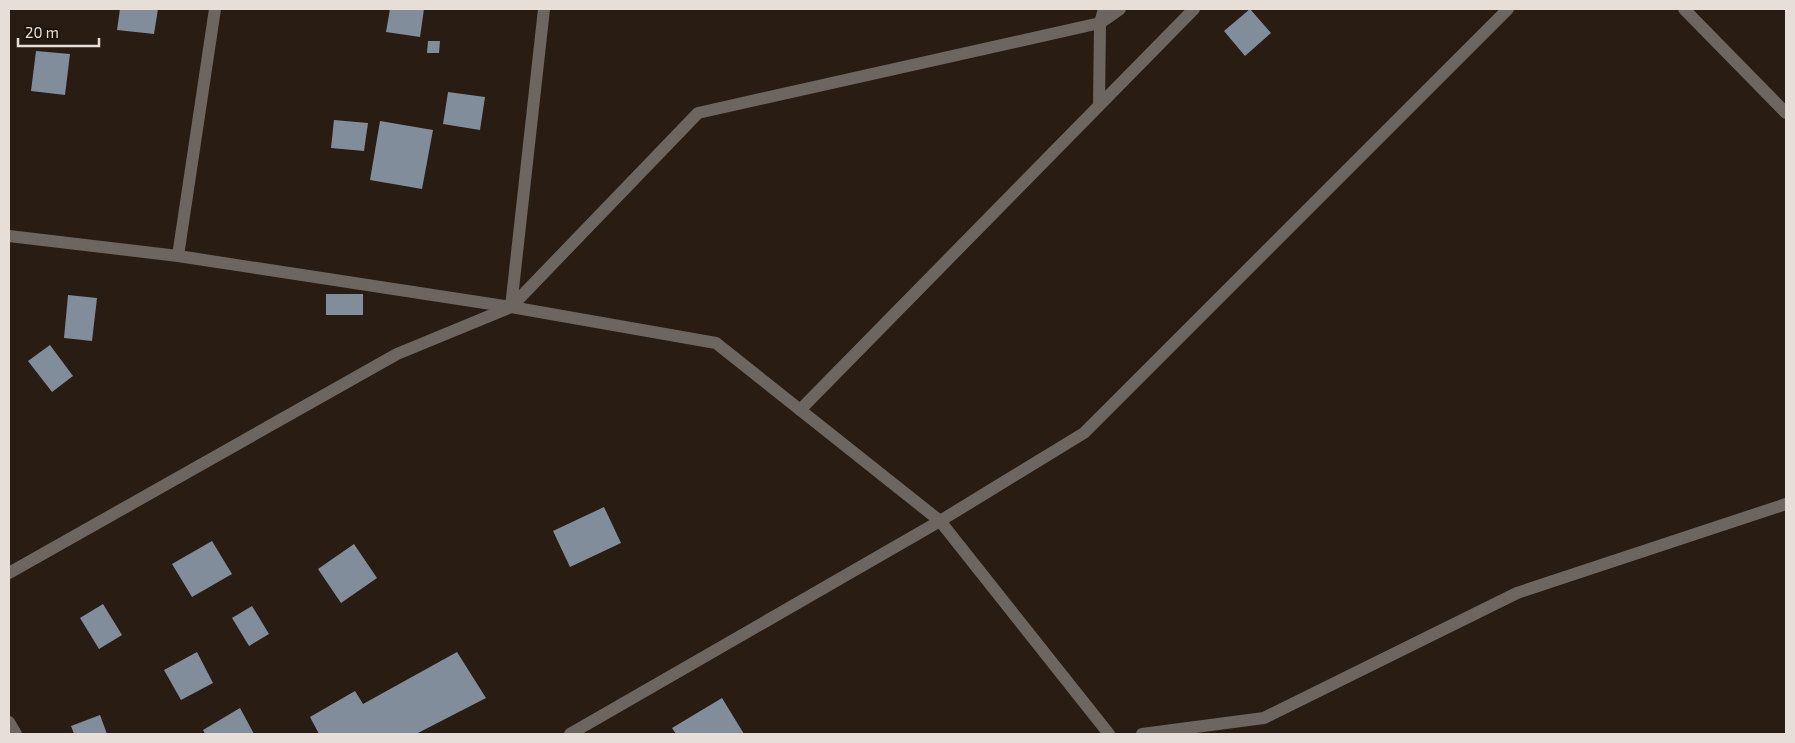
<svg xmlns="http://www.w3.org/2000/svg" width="1795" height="743" viewBox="0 0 1795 743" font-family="'Exo 2',sans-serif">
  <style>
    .building { fill: #828d9b }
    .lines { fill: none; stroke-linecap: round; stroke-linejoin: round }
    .minor { stroke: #6c6560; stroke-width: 12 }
  </style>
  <rect width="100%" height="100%" fill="#281c13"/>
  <g class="building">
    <path d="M120 9H158L154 34 117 30Z"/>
    <path d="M390 9H424L420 37 386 32Z"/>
    <path d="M1250 9 1271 33 1245 56 1224 31Z"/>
    <path d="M428 41H440L439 53H427Z"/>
    <path d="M36 51 70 54 65 95 31 91Z"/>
    <path d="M448 92 485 97 480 130 443 124Z"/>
    <path d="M334 120 368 123 364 151 331 148Z"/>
    <path d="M380 121 433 130 422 189 370 180Z"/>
    <rect x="326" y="294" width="37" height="21"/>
    <path d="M68 295 97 298 92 341 64 338Z"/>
    <path d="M50 345 73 376 52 392 28 361Z"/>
    <path d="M604 507 621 543 570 567 553 531Z"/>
    <path d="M212 541 232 574 192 597 172 564Z"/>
    <path d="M354 544 377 578 341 603 318 569Z"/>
    <path d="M103 604 122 635 99 649 80 618Z"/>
    <path d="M252 606 269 634 249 646 232 618Z"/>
    <path d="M197 652 213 683 181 700 164 670Z"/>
    <path d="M457 652 486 698 416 734H319L310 717 355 691 363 704Z"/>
    <path d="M722 698 744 734H676L672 728Z"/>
    <path d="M240 708 254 734H205L203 730Z"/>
    <path d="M100 715 107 734H74L71 726Z"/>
  </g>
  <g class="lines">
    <g class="minor">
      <path d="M1684 9 1786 113"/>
      <path d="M1099 105 1100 23 1104 9"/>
      <path d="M9 236 178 256 511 307 716 343 940 521 1109 734"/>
      <path d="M178 256 215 9"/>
      <path d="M511 307 544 9"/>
      <path d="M800 410 1194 9"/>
      <path d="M9 573 397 354 511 307 698 113 1100 23 1120 9"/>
      <path d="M9 722 16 734"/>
      <path d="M570 734 940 521 1084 433 1508 9"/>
      <path d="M1142 734 1264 718 1517 593 1786 504"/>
    </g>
  </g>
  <rect width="1795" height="743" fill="none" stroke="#e7ded8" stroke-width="20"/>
  <path d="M18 38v8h81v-8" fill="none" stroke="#e7ded8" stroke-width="2.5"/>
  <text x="25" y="38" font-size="15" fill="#e7ded8" stroke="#1e130a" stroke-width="4" paint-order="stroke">20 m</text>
</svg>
